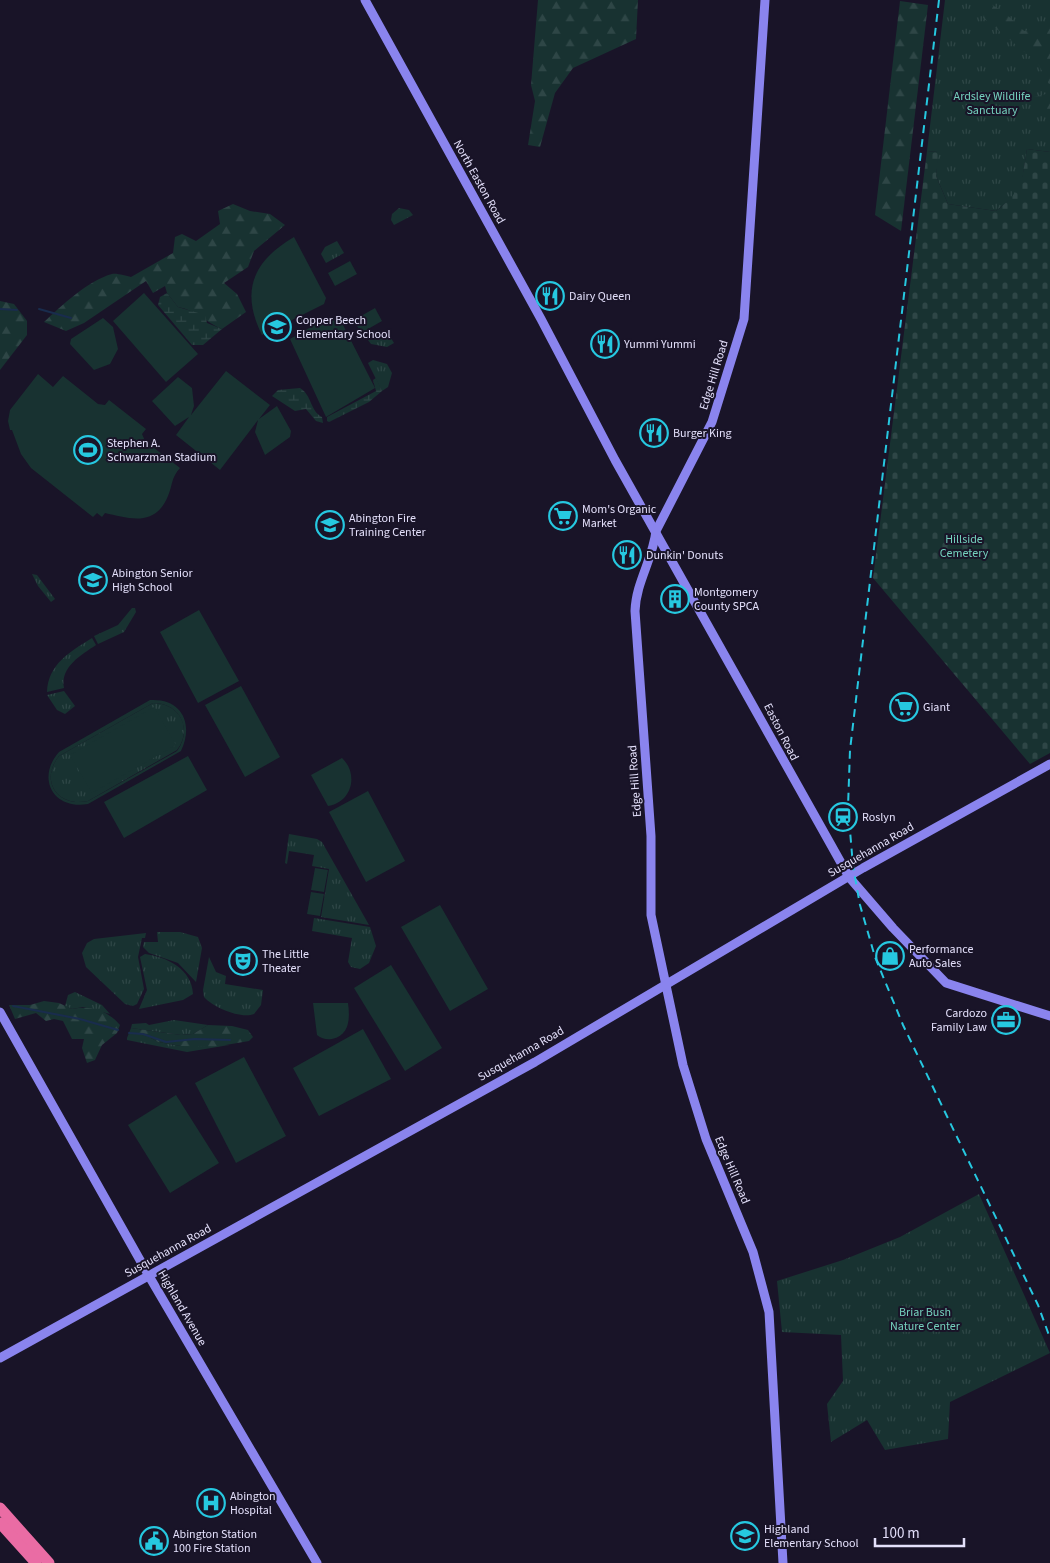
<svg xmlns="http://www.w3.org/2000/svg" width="1050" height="1563" viewBox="0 0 1050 1563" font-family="'Source Sans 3',sans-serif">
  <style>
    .grass { fill: url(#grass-tufts) }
    .forest { fill: url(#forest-firs) }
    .wetland { fill: url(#wetland-marsh) }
    .cemetery { fill: url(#cemetery-stones) }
    .pitch { fill: #183231; fill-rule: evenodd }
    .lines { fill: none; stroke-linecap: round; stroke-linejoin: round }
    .stream { stroke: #192c4d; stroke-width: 2 }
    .secondary { stroke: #8a84ee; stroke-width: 9 }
    .highway { stroke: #ea6ca4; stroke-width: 11 }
    .rail { stroke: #26c8e0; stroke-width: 2; stroke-dasharray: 8 6; stroke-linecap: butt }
    .labels { text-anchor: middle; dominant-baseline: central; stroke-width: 4; stroke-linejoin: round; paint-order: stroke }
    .park-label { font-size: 12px; fill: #75d2be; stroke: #191428 }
    .street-label { font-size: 12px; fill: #e4e0fb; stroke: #191428 }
    .poi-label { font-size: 12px; fill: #e4e0fb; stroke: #191428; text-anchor: start }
  </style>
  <defs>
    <pattern id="grass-tufts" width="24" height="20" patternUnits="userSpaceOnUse" patternTransform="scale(1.25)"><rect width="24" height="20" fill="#183231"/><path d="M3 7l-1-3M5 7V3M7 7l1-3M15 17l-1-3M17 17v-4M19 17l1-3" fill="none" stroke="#2e4646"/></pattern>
    <pattern id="forest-firs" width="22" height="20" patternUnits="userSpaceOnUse" patternTransform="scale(1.25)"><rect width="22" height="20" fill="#183231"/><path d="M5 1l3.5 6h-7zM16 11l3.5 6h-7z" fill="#2e4646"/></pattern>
    <pattern id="wetland-marsh" width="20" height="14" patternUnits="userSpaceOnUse" patternTransform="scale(1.25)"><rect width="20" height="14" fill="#183231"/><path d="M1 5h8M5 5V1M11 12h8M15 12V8" fill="none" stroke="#2e4646"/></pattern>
    <pattern id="cemetery-stones" width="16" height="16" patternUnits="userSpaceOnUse" patternTransform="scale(1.25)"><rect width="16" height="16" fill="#183231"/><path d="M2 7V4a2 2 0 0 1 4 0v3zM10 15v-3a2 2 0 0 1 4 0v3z" fill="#2e4646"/></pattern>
  </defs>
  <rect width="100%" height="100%" fill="#191428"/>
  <g class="grass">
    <path d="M945 0H1050V152L1027 149 1022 181 1016 195 996 211 948 204 936 176 938 152 927 151Z"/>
    <path d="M399 208 409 210 413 215 394 225 391 220 392 214Z"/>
    <path d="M337 241 344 253 326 263 321 254 325 247Z"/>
    <path d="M386 330 394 343 387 347 371 344 368 340Z"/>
    <path d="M373 360 387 364 392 373 388 387 382 391 368 363Z"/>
    <path d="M32 574 37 575 55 599 51 602 38 586Z"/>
    <path d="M132 608H135L136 612 124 632 98 644 94 636 118 625Z"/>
    <path d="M92 638 96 645C81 655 60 667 64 688L47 692C48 664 71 651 92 638Z"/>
    <path d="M64 691 75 706 65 714 57 710 47 695Z"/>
    <path d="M153 703C180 703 193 729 177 750L88 801C58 808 39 781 59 756Z"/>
    <path d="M289 834 317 839 322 842 369 925 321 917 329 869 312 866 314 855 289 851 287 864 285 863Z"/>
    <path d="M314 918 370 927 376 946 369 963 360 969 351 967 348 962 352 938 312 931Z"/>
    <path d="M157 932H180L198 937 202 948 196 982 178 963 149 953 143 947 144 942H158Z"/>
    <path d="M146 933 145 938H142L138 957 144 989 137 1004 133 1006 125 1004 86 967 82 953 87 943 94 939Z"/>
    <path d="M145 954C167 957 192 969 193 994L183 1000 139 1009 147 990 140 957Z"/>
    <path d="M209 957 216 972 226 976 225 984 263 990 261 1005 254 1014C241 1019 214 1008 204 997L203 990Z"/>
    <path d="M75 992 102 1005 110 1014 83 1007 72 1009 65 1006 68 995Z"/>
    <path d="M174 1020 208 1025 193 1034 181 1035 131 1028 132 1024 146 1023 149 1025Z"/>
    <path d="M127 1038H151L158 1042 181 1046 229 1045 187 1052 127 1040Z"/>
    <path d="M979 1194 1050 1353 950 1402 948 1439 885 1450 867 1420 831 1442 827 1404 843 1381 841 1335 782 1332 777 1281 843 1260 900 1237Z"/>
  </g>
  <g class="forest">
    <path d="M538 0H638L636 39 573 68 555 93 540 147 528 145 535 101 531 85Z"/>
    <path d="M900 1 928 5 901 231 875 215Z"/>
    <path d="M987 2 1004 12 1024 31 1050 24V86L1037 62 983 18Z"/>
    <path d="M1050 93V119L1034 97Z"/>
    <path d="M233 204 250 211 270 214 285 225 254 251 248 267 224 283 237 294 246 312 222 329C205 322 196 310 178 307L167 293 165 286 153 293 146 281 84 323 66 331 44 322C61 306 89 280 112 274 117 273 126 276 131 277L173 253 175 237 182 234 196 241 220 224 218 211Z"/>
    <path d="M0 301 14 304 27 321V335L0 370Z"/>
    <path d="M44 1001 59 1003 72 1009C91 1005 107 1010 120 1025L117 1033 102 1045 95 1060 87 1063 82 1048 84 1039H72L63 1021 54 1019 46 1021 36 1013 15 1019 9 1005H30Z"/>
    <path d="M208 1025 232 1026 248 1030 253 1037 249 1041 214 1047 181 1046 158 1042 151 1038H127L131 1028 181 1035 193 1034Z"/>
  </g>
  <g class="wetland">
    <path d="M167 293 178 307 205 315 207 323 222 329 203 345H192L158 305 160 297Z"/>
    <path d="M376 378 382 391 369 402 329 422 327 421V417L376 391 373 380Z"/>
    <path d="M300 388C312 395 310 411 322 417L323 423 316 421 306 409 295 411 272 396 278 390Z"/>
  </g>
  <path class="cemetery" d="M1027 149 1050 152V753L1030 764 873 578 927 151 939 152 936 176 948 204 996 211C1024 189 1021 183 1027 149Z"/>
  <g class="pitch">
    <path d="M294 237 326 298 324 304 262 335C240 291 253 261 294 237Z"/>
    <path d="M350 261 357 274 335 286 328 273Z"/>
    <path d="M144 293 198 354 166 382 113 321Z"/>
    <path d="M375 308 382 321 361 333 354 320Z"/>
    <path d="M339 317 375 388 326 417 290 339 325 319Z"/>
    <path d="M103 318 113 327 118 349 110 364 94 370 70 344 71 339Z"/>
    <path d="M226 371 270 405 259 419 277 406 291 431 290 437 265 455 255 432 258 420 220 470 176 435 189 417 175 426 152 401 178 377 192 388 194 406 191 415Z"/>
    <path d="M38 374 53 387 63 376 98 404 105 405 109 400 146 429 142 434 145 441 180 468C171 478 173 484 168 496 155 528 128 518 105 513L102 517 97 513 93 517 31 468 21 454 12 430H10L8 421 10 410Z"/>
    <path d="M199 610 239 681 198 703 160 632Z"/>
    <path d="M241 686 280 757 245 777 205 705Z"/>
    <path d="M150 700C182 698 194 724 181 751L88 804C53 810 36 778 59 752ZM153 703C180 703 193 729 177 751L88 801C58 808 39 781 59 756Z"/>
    <path d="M154 707 176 745 92 793 70 755Z"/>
    <path d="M188 756 207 790 124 838 104 802Z"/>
    <path d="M342 758C359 774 352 802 328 806L311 775Z"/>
    <path d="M368 791 405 861 366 882 329 812Z"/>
    <path d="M315 868 328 870 324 892 311 890Z"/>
    <path d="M311 892 324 894 320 916 307 914Z"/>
    <path d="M440 905 488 989 450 1011 401 927Z"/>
    <path d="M391 965 442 1048 405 1071 354 988Z"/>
    <path d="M313 1003H348C350 1018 350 1035 332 1039 327 1040 322 1039 317 1035Z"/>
    <path d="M363 1029 391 1079 319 1116 293 1068Z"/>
    <path d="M244 1057 286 1136 236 1163 195 1083Z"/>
    <path d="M176 1095 219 1163 170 1193 128 1125Z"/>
  </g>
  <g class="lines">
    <g class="stream">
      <path d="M0 309 17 310"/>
      <path d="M39 309 71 318"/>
      <path d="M13 1006 80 1019 118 1030"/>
      <path d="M129 1033 143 1034 166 1042 195 1039 230 1040"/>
    </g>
    <g class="secondary">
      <path d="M365 0 541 319 615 460 849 877 893 928 946 983 1050 1016"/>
      <path d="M765 0 744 319 712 422 656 531C653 559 636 582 635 611L651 836V915L683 1065 706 1139 753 1252 769 1312 783 1563"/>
      <path d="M0 1012 149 1276 317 1563"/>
      <path d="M0 1358 535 1062 863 868 1050 764"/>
    </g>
    <g class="highway">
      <path d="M0 1508 49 1563"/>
      <path d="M0 1523 36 1563"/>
    </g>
    <path class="rail" d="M939 0 850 750 848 807 853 866 860 905 875 957 903 1025 1038 1305 1050 1338"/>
  </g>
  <defs>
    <symbol id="restaurant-ring" viewBox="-11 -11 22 22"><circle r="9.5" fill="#191428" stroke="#26c8e0" stroke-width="1.5"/><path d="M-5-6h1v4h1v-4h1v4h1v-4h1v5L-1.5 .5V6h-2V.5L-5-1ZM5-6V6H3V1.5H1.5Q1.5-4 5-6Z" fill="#26c8e0"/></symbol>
    <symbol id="school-ring" viewBox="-11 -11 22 22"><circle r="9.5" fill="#191428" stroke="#26c8e0" stroke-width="1.5"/><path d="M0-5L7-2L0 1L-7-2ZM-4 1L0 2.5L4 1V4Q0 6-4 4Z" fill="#26c8e0"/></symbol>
    <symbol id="stadium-ring" viewBox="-11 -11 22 22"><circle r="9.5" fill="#191428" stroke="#26c8e0" stroke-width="1.5"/><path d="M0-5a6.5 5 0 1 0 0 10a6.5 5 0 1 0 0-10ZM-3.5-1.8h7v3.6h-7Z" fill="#26c8e0"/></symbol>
    <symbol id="supermarket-ring" viewBox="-11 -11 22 22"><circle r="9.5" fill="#191428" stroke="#26c8e0" stroke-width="1.5"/><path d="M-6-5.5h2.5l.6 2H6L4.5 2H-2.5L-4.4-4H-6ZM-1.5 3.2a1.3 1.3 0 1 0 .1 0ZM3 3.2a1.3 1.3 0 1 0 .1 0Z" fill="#26c8e0"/></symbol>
    <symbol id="building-ring" viewBox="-11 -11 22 22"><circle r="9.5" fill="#191428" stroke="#26c8e0" stroke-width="1.5"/><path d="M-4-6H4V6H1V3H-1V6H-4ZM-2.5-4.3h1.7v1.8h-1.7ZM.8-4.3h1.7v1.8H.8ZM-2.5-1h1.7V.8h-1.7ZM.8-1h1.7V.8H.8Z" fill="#26c8e0"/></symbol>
    <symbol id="station-ring" viewBox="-11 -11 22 22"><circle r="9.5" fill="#191428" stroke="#26c8e0" stroke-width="1.5"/><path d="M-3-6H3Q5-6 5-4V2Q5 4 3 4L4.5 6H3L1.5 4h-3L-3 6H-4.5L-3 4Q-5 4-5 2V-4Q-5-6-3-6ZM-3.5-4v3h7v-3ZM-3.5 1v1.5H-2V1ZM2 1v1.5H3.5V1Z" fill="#26c8e0"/></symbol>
    <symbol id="shop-ring" viewBox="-11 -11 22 22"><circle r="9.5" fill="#191428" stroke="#26c8e0" stroke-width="1.5"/><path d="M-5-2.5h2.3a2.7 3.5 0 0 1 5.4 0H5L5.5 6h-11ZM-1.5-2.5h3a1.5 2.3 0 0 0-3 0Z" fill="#26c8e0"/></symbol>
    <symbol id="theatre-ring" viewBox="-11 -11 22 22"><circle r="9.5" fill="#191428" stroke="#26c8e0" stroke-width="1.5"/><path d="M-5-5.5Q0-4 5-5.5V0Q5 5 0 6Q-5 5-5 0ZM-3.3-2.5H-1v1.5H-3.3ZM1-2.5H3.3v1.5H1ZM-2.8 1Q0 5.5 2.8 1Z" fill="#26c8e0"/></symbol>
    <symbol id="office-ring" viewBox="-11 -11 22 22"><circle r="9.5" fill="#191428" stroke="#26c8e0" stroke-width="1.5"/><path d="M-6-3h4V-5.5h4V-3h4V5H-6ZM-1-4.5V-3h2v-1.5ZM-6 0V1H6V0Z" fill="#26c8e0"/></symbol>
    <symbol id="hospital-ring" viewBox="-11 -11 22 22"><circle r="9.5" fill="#191428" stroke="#26c8e0" stroke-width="1.5"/><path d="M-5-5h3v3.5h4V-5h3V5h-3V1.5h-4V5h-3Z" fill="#26c8e0"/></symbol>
    <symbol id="civic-ring" viewBox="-11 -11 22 22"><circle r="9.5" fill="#191428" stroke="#26c8e0" stroke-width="1.5"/><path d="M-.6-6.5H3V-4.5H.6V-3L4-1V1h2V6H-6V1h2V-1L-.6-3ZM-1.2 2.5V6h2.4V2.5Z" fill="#26c8e0"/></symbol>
  </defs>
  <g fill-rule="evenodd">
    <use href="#restaurant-ring" x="534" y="280" width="32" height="32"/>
    <use href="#school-ring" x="261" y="311" width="32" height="32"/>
    <use href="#restaurant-ring" x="589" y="328" width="32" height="32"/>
    <use href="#restaurant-ring" x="638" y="417" width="32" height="32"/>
    <use href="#stadium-ring" x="72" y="434" width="32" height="32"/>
    <use href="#supermarket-ring" x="547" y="500" width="32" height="32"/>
    <use href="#school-ring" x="314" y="509" width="32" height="32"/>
    <use href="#restaurant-ring" x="611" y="539" width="32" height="32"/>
    <use href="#school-ring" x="77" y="564" width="32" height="32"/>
    <use href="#building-ring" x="659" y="583" width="32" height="32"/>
    <use href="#supermarket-ring" x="888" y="691" width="32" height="32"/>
    <use href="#station-ring" x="827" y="801" width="32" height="32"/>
    <use href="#shop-ring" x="874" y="940" width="32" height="32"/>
    <use href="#theatre-ring" x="227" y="945" width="32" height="32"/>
    <use href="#office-ring" x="990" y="1004" width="32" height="32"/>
    <use href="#hospital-ring" x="195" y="1487" width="32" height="32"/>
    <use href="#school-ring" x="729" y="1520" width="32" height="32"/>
    <use href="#civic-ring" x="138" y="1525" width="32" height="32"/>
  </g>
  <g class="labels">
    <g class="park-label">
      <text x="992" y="96">Ardsley Wildlife<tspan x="992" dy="14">Sanctuary</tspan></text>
      <text x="964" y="539">Hillside<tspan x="964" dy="14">Cemetery</tspan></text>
      <text x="925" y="1312">Briar Bush<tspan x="925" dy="14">Nature Center</tspan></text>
    </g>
    <g class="street-label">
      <text transform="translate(479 182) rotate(61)">North Easton Road</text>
      <text transform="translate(714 375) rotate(-73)">Edge Hill Road</text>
      <text transform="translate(781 732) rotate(63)">Easton Road</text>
      <text transform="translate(635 781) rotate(-94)">Edge Hill Road</text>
      <text transform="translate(871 850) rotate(-30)">Susquehanna Road</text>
      <text transform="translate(521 1054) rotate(-30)">Susquehanna Road</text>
      <text transform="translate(732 1170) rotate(67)">Edge Hill Road</text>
      <text transform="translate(168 1251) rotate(-29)">Susquehanna Road</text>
      <text transform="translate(182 1308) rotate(60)">Highland Avenue</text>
    </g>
    <g class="poi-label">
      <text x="569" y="296">Dairy Queen</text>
      <text x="296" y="320">Copper Beech<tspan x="296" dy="14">Elementary School</tspan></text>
      <text x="624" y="344">Yummi Yummi</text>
      <text x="673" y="433">Burger King</text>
      <text x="107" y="443">Stephen A.<tspan x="107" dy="14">Schwarzman Stadium</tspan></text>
      <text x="582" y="509">Mom's Organic<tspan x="582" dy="14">Market</tspan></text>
      <text x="349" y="518">Abington Fire<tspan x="349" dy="14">Training Center</tspan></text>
      <text x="646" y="555">Dunkin' Donuts</text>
      <text x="112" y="573">Abington Senior<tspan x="112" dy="14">High School</tspan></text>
      <text x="694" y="592">Montgomery<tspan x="694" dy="14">County SPCA</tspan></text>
      <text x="923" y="707">Giant</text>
      <text x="862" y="817">Roslyn</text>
      <text x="909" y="949">Performance<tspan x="909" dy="14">Auto Sales</tspan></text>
      <text x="262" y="954">The Little<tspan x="262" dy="14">Theater</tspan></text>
      <text x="987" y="1013" text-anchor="end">Cardozo<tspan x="987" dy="14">Family Law</tspan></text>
      <text x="230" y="1496">Abington<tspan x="230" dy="14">Hospital</tspan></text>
      <text x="764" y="1529">Highland<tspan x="764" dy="14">Elementary School</tspan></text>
      <text x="173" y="1534">Abington Station<tspan x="173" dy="14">100 Fire Station</tspan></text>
    </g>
  </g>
  <path d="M875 1538v8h89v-8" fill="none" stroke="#e4e0fb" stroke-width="2.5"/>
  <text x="882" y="1538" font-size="15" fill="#e4e0fb" stroke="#191428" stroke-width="4" paint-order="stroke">100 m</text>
</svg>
